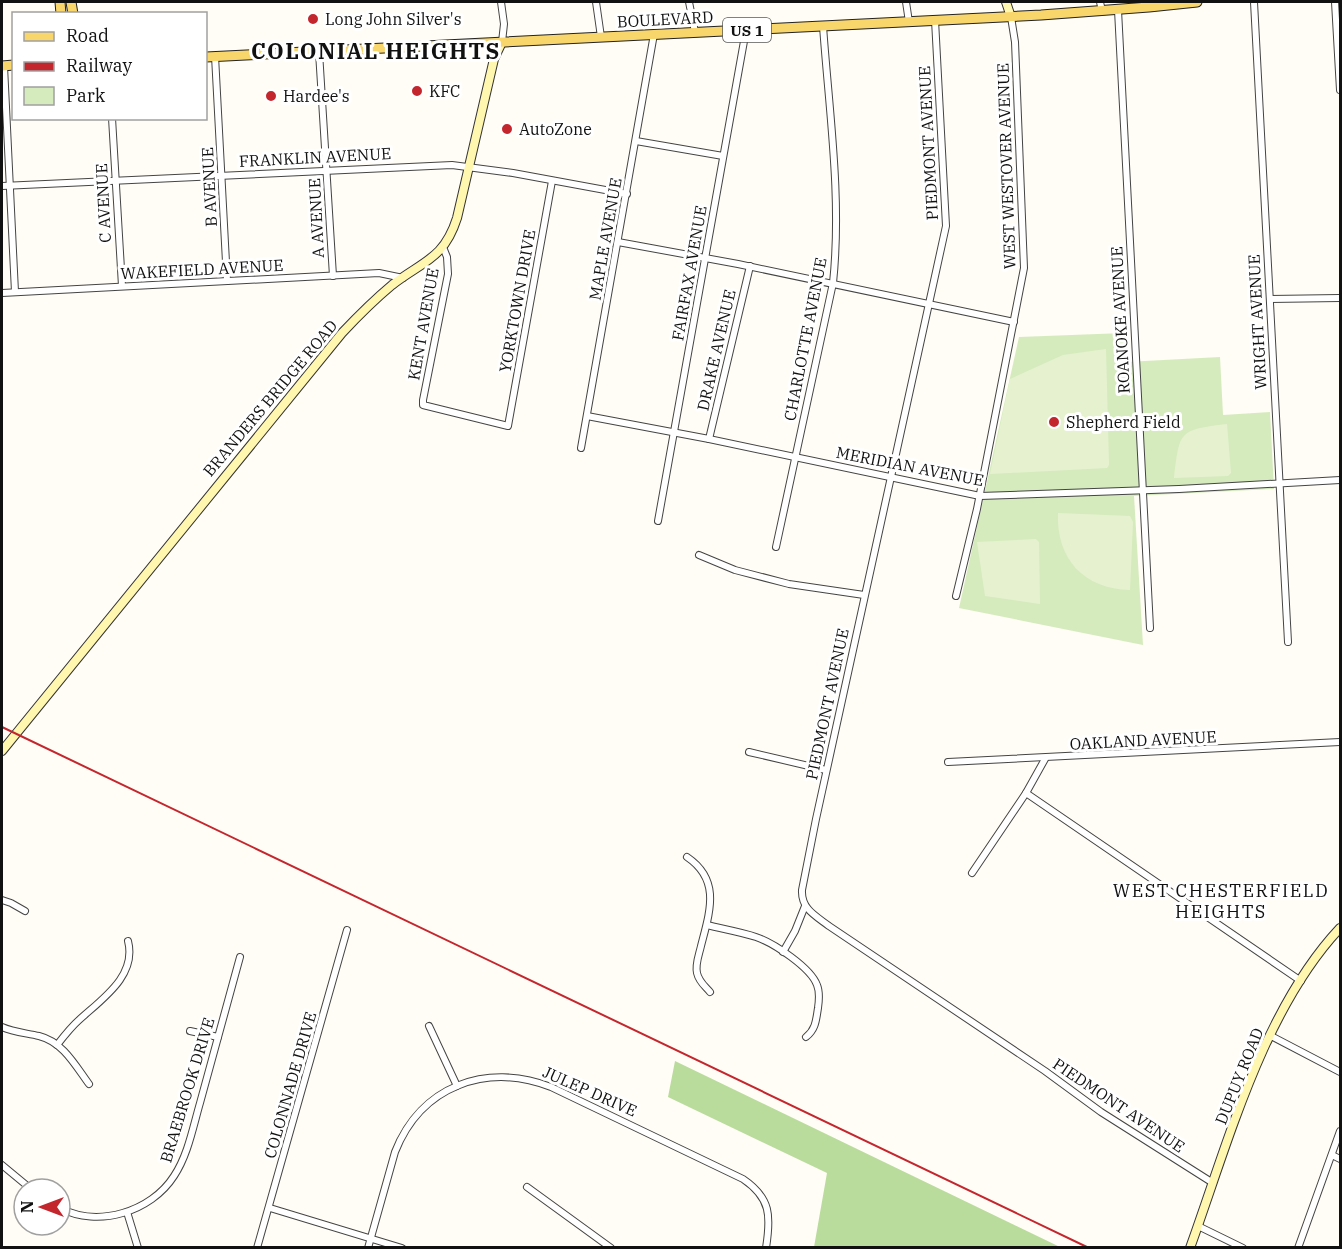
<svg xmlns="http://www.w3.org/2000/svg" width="1342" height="1249" viewBox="0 0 1342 1249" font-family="'IBM Plex Serif',serif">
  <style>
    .green { fill: #d5ebbd }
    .forest { fill: #b9dc9c }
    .pitch { fill: #e6f2cf }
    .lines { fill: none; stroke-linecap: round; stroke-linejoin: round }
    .street-casing { stroke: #444; stroke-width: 8 }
    .secondary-casing { stroke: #333; stroke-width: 10 }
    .primary-casing { stroke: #222; stroke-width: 11 }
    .street { stroke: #fff; stroke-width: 6 }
    .secondary { stroke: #fff6b0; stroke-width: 8 }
    .primary { stroke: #f9d66b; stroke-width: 9 }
    .rail { stroke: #c4262e; stroke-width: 2 }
    .poi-dot { fill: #c4262e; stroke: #fff; stroke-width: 2 }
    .labels { text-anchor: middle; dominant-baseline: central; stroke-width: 6; stroke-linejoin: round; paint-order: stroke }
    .shield { fill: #fff; stroke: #585858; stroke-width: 1.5 }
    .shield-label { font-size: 15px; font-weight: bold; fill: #111 }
    .poi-label { font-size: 16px; fill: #111; stroke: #fff; text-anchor: start }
    .street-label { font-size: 16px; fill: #111; stroke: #fff }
    .neighbourhood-label { font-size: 18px; letter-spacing: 1.5px; fill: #111; stroke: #fff }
    .district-label { font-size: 22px; font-weight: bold; letter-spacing: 1.5px; fill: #111; stroke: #fff }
  </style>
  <rect width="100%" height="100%" fill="#fffdf5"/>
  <path class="green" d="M1124 333 1126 362 1220 357 1223 415 1270 412 1274 489 1134 496 1143 645 959 608 1019 337Z"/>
  <path class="forest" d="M675 1061 1060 1247H814L827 1173 668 1097Z"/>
  <g class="pitch">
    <path d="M1106 349 1109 465 1107 468 990 474 1010 379 1063 355Z"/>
    <path d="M1227 424 1231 473 1228 476 1174 478C1180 431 1178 430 1227 424Z"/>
    <path d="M1058 513 1130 516 1133 522 1130 590C1084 589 1056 559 1058 513Z"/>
    <path d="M1036 539 1039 542 1040 604 985 596 977 542Z"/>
  </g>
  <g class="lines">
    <defs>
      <g id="street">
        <path d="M501 2 504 24 502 42"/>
        <path d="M596 2 601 37"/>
        <path d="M689 2 695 32"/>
        <path d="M906 2 909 22"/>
        <path d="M1100 2 1102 11"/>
        <path d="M1254 2 1288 642"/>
        <path d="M1335 2 1340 90"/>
        <path d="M1118 10 1150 628"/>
        <path d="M935 20 946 226 816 819 802 890C801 909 816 916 829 926L1045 1071 1101 1112 1213 1183"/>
        <path d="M319 52 333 276"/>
        <path d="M215 56 227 281"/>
        <path d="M4 66 15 292"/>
        <path d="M112 118 122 286"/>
        <path d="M636 141 723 156"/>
        <path d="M2 186 452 165 513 173 627 194"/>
        <path d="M618 242 738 264 1014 322"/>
        <path d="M443 247 447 257 448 274 423 400V405L508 426 552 181"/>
        <path d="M2 293 379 273 403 278"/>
        <path d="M1270 299 1340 298"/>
        <path d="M587 416 709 439 980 496 1179 489 1340 480"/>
        <path d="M709 439 750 266"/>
        <path d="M581 448 654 34"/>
        <path d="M658 521 746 30"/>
        <path d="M776 547 833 283C842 198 829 111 823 26"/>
        <path d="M699 555 735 570 789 584 864 595"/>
        <path d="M956 596 977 509 1024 268 1015 42 1011 17"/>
        <path d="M749 752 826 770"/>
        <path d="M948 762 1340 742"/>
        <path d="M1026 793 1301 981"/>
        <path d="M687 857C721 880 710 911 701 946 699 955 695 964 697 973 699 982 705 986 710 992"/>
        <path d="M972 873 1026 793 1045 759"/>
        <path d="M2 900 11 903 25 911"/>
        <path d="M707 925C723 929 741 932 756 937 774 943 811 968 817 985 820 992 819 1001 818 1008 816 1020 816 1029 806 1037"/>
        <path d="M783 952 795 931 805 906"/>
        <path d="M429 1026 457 1086"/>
        <path d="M2 1027C13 1032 26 1033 39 1036 63 1042 75 1065 89 1084"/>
        <path d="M190 1031 218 1037"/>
        <path d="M1271 1036 1340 1072"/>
        <path d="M57 1045C64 1036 71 1027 79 1020 102 999 137 976 128 941"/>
        <path d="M1332 1155 1340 1159"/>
        <path d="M2 1165 31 1189"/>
        <path d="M527 1187 611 1248"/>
        <path d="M60 1208C98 1228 151 1212 174 1176 188 1155 193 1127 200 1103 213 1054 227 1006 240 957"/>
        <path d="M270 1208 402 1248"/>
        <path d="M127 1212 138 1248"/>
        <path d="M1198 1226 1243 1248"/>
        <path d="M257 1248 347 930"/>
        <path d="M368 1248 395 1152C421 1086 486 1062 551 1087L743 1179C771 1198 771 1216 766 1248"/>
        <path d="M1298 1248 1340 1131"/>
      </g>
      <g id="secondary">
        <path d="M1006 2 1011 17"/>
        <path d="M2 751 342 333C358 316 374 300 392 285 423 261 444 259 457 218L494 59 502 42"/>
        <path d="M1190 1248C1228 1143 1263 1010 1340 928"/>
      </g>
      <g id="primary">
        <path d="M60 2 61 14"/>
        <path d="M71 2 73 14"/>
        <path d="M206 57 1041 15 1149 7 1197 2"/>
        <path d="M2 66 14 65"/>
      </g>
    </defs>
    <use href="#street" class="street-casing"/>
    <use href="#secondary" class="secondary-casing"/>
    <use href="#primary" class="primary-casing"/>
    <use href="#street" class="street"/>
    <use href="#secondary" class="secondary"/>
    <use href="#primary" class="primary"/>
    <path class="rail" d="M2 727 1089 1248"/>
  </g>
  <g class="poi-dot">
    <circle cx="313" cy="19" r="6"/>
    <circle cx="417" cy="91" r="6"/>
    <circle cx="271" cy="96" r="6"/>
    <circle cx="507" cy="129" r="6"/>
    <circle cx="1054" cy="422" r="6"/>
  </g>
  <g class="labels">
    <rect class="shield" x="723" y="18" width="48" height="24" rx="4.5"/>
    <g class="shield-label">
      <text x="747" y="30">US 1</text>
    </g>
    <g class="poi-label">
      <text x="325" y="19">Long John Silver's</text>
      <text x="429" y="91">KFC</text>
      <text x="283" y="96">Hardee's</text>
      <text x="519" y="129">AutoZone</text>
      <text x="1066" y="422">Shepherd Field</text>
    </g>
    <g class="street-label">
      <text transform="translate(665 19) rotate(-3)">BOULEVARD</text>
      <text transform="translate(928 143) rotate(-93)">PIEDMONT AVENUE</text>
      <text transform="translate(315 157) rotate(-3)">FRANKLIN AVENUE</text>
      <text transform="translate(1006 166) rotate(-92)">WEST WESTOVER AVENUE</text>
      <text transform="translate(209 187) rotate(-93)">B AVENUE</text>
      <text transform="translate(103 203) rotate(-93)">C AVENUE</text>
      <text transform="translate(316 218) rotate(-93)">A AVENUE</text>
      <text transform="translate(605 239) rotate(-80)">MAPLE AVENUE</text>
      <text transform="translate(202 269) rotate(-3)">WAKEFIELD AVENUE</text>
      <text transform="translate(689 273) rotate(-80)">FAIRFAX AVENUE</text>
      <text transform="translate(517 301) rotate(-80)">YORKTOWN DRIVE</text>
      <text transform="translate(1120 320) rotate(-93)">ROANOKE AVENUE</text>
      <text transform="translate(1257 322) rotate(-93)">WRIGHT AVENUE</text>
      <text transform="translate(423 324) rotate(-80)">KENT AVENUE</text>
      <text transform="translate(805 339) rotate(-79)">CHARLOTTE AVENUE</text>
      <text transform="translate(716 350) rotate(-77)">DRAKE AVENUE</text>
      <text transform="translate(270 398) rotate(-50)">BRANDERS BRIDGE ROAD</text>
      <text transform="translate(910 466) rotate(11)">MERIDIAN AVENUE</text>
      <text transform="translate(827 704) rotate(-78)">PIEDMONT AVENUE</text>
      <text transform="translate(1143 740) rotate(-3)">OAKLAND AVENUE</text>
      <text transform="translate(1239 1076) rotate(-68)">DUPUY ROAD</text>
      <text transform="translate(290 1085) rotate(-74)">COLONNADE DRIVE</text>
      <text transform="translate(187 1090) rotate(-73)">BRAEBROOK DRIVE</text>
      <text transform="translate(590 1091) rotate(24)">JULEP DRIVE</text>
      <text transform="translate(1119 1105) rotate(34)">PIEDMONT AVENUE</text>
    </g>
    <g class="neighbourhood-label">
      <text x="1221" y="890">WEST CHESTERFIELD<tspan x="1221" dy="21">HEIGHTS</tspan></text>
    </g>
    <g class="district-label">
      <text x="376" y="50">COLONIAL HEIGHTS</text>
    </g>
  </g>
  <rect width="1342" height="1249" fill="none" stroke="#111111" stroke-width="6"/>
  <rect x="12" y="12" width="195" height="108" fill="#ffffff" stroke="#a0a0a0" stroke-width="1.5"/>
  <rect x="24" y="32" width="30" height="9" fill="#f9d66b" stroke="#a0a0a0" stroke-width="1.5"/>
  <text x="66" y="42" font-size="18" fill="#111111">Road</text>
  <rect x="24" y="62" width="30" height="9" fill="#c4262e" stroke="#a0a0a0" stroke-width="1.5"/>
  <text x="66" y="72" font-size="18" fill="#111111">Railway</text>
  <rect x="24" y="87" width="30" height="18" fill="#d5ebbd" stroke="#a0a0a0" stroke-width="1.5"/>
  <text x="66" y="102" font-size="18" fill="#111111">Park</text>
  <g transform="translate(42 1207) rotate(270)"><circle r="28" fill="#ffffff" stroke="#a0a0a0" stroke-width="1.5"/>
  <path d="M0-4.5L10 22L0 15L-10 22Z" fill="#c4262e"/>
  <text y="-9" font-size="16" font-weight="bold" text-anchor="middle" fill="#111111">N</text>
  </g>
</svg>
